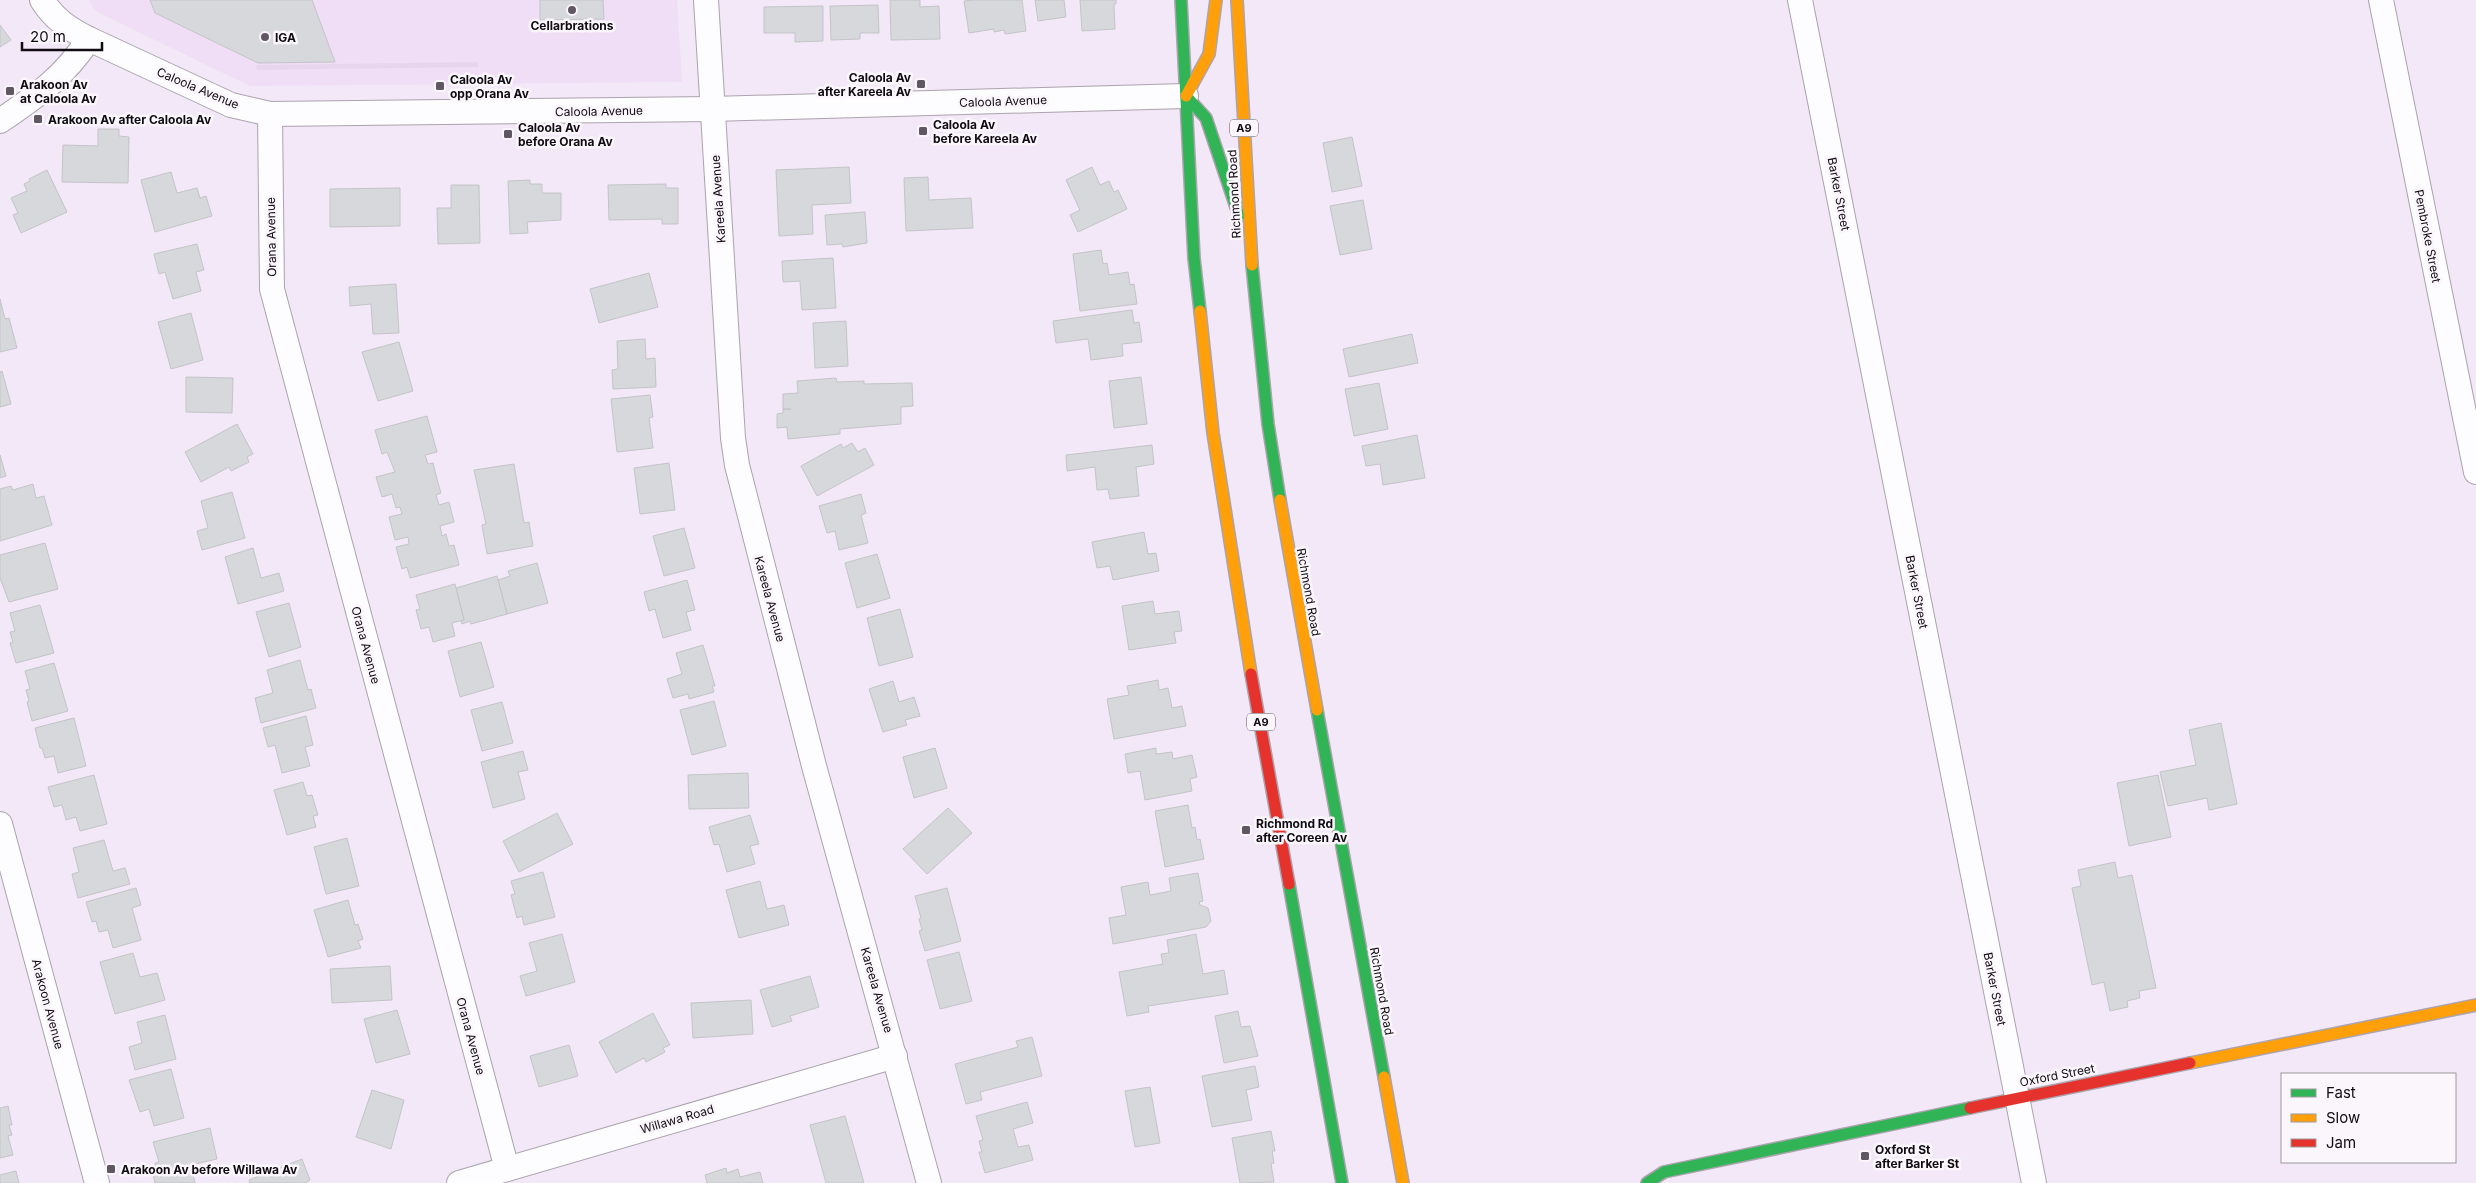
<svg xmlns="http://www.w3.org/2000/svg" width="2476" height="1183" viewBox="0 0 2476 1183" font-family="Inter,sans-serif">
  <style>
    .built { fill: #f0ddf6 }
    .green { fill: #e7d5ee }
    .building { fill: #d6d8dc; stroke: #c3c4c8 }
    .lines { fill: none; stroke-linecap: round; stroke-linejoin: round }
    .street-casing { stroke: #aba3ae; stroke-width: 26 }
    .fast-casing { stroke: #aba3ae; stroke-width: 14 }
    .slow-casing { stroke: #aba3ae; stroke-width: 14 }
    .jam-casing { stroke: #aba3ae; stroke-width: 14 }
    .street { stroke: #fdfcfe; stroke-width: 24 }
    .fast { stroke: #30b455; stroke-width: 11 }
    .slow { stroke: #ff9f0a; stroke-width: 11 }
    .jam { stroke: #e5322d; stroke-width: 11 }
    .poi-dot { fill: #5f5862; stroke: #faf6fb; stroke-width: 2 }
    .labels { text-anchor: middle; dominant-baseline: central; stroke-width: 5; stroke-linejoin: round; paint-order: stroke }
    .shield { fill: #faf6fb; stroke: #565158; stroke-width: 1 }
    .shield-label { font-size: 11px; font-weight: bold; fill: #100a12 }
    .poi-label { font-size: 12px; font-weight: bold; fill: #100a12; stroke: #faf6fb; text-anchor: start }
    .street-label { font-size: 12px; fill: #100a12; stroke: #faf6fb }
  </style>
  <rect width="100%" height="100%" fill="#f3e8f7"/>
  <path class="built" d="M89 0H677L682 82 250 86 95 11Z"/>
  <path class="green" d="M478 62V67L257 70 256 68 257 65Z"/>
  <g class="building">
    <path d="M150 0H312L335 62 258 63 155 13Z"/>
    <path d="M540 0H603L604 19 540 20Z"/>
    <path d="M890 0H920V7L939 6 940 39 891 40Z"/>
    <path d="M973 0H1022L1026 31 1005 34 1004 30 994 32V29L969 33 964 1Z"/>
    <path d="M1035 0H1064L1066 17 1038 21Z"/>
    <path d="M1080 0H1116V4H1114L1115 29 1082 31Z"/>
    <path d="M878 5 879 33H860V39L831 40 830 6Z"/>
    <path d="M823 6V41L795 42V33H764V7Z"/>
    <path d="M0 25 11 40 0 47Z"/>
    <path d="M98 129H119V136L129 137 128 183 62 182 63 145 98 146Z"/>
    <path d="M1352 137 1362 186 1332 192 1323 143Z"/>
    <path d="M849 167 851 203 812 205 813 234 779 236 776 170Z"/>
    <path d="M1092 167 1100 185 1109 181 1114 192 1118 190 1127 209 1078 232 1070 215 1080 210 1066 180Z"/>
    <path d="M47 170 67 212 21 233 13 215 18 213 11 198 27 191 24 184 30 181 29 179Z"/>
    <path d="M171 172 177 193 197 188 200 198 206 196 212 216 155 232 141 180Z"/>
    <path d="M928 177 929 200 971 198 973 228 906 231 904 178Z"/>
    <path d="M530 180V184H542V193H561V220L527 222 528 233 510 234 508 181Z"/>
    <path d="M666 184V188H678V224H662V219L609 220 608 185Z"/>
    <path d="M451 185H479L480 243 438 244 437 208H451Z"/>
    <path d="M400 188V226L330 227V189Z"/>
    <path d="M1363 200 1372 249 1340 255 1330 206Z"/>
    <path d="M865 212 867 243 843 247 842 244 827 245 825 215Z"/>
    <path d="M197 244 204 270 196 272 201 291 173 299 165 272 159 274 154 254Z"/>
    <path d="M1101 250 1103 264 1107 263 1109 275 1128 272 1130 285 1134 284 1137 304 1080 311 1073 254Z"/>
    <path d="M833 258 836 308 802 310 800 281 783 282 782 261Z"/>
    <path d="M649 273 658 307 599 323 590 289Z"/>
    <path d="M396 284 399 333 373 334 371 304 350 306 349 287Z"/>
    <path d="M0 299 5 319 9 318 17 348 0 352Z"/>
    <path d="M1132 310 1134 323 1139 322 1142 342 1122 344 1123 356 1091 360 1088 339 1056 343 1053 321Z"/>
    <path d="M191 313 203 360 171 369 158 322Z"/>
    <path d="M846 321 848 366 815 368 813 323Z"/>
    <path d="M1412 334 1418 363 1349 377 1343 349Z"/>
    <path d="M645 339 646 359 655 358 656 387 613 389 612 370 618 369 617 341Z"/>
    <path d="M399 342 413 391 378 401 362 352Z"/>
    <path d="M2 371 11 404 0 407V372Z"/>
    <path d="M186 377 233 378 232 413 186 412Z"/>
    <path d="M1141 377 1147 424 1114 428 1109 381Z"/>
    <path d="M836 378 837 382 864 381V384L912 383 913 406 901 407V424L840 429V434L788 439 787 427 777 428V414L783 413V409H791H783V394L798 393 797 381Z"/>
    <path d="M1379 383 1388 429 1354 436 1345 389Z"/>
    <path d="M650 395 653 417 649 418 653 448 617 452 611 399Z"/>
    <path d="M427 416 437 452 425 455 428 464 433 463 438 483 441 493 436 495 439 505 449 502 454 522 440 526 442 536 446 534 449 546 454 545 459 565 410 578 407 567 402 569 396 547 409 544 408 537 395 540 389 517 402 514 400 507 396 508 392 494 382 497 376 477 395 472 387 452 382 454 375 430Z"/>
    <path d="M237 424 253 454 247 457 249 462 231 471 229 467 201 482 185 452Z"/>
    <path d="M1417 435 1425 478 1383 485 1380 464 1366 466 1362 446Z"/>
    <path d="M852 443 858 452 865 448 874 465 817 496 801 466 841 444 843 448Z"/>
    <path d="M1152 445 1154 464 1136 467 1139 496 1110 499 1108 489 1097 490 1095 467 1067 471 1066 455Z"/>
    <path d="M0 455 6 476 0 478Z"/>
    <path d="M669 463 675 510 640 514 634 468Z"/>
    <path d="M514 464 524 523 529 522 533 546 487 554 482 525 486 524 474 470Z"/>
    <path d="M33 484 36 498 44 496 52 525 0 541V489L11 486 13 490Z"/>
    <path d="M232 492 245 538 202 550 197 531 208 528 201 501Z"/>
    <path d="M861 494 866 513 861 515 868 543 839 550 835 531 827 533 819 506Z"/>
    <path d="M684 528 695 568 664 576 653 536Z"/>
    <path d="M1144 532 1148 554 1156 553 1159 571 1113 580 1110 566 1097 568 1092 542Z"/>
    <path d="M45 543 58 589 9 602 0 578V555Z"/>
    <path d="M253 548 261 578 279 573 284 591 238 604 225 557Z"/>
    <path d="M877 554 890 598 857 608 845 563Z"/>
    <path d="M537 563 548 603 507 614 498 580 510 576 508 571Z"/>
    <path d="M497 576 507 614 471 624 470 621 462 624 461 621 464 620 456 588Z"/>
    <path d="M687 580 695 610 686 612 691 630 663 638 655 609 649 611 644 592Z"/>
    <path d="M455 584 464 620 452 623 455 636 433 642 429 627 421 629 416 610 420 609 416 595Z"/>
    <path d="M1153 601 1155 614 1179 611 1182 631 1174 632 1176 643 1129 650 1122 606Z"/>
    <path d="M289 603 301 647 269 657 256 612Z"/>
    <path d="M40 605 54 653 16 663 10 643 13 642 10 632 15 631 10 613Z"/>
    <path d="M900 609 913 657 879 666 867 618Z"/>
    <path d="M481 642 494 687 460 697 448 651Z"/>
    <path d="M703 645 715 686H712L714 692 689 699 688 694 673 698 667 679 682 674 676 653Z"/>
    <path d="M300 660 308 690 311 689 316 708 261 723 255 698 273 693 267 670Z"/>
    <path d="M54 663 68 711 32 721 27 702 29 701 26 690 30 689 25 671Z"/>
    <path d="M1158 680 1159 690 1168 688 1172 708 1182 706 1186 726 1114 739 1107 699 1129 695 1127 686Z"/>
    <path d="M893 681 899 702 914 697 920 716 905 720 907 725 883 732 869 689Z"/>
    <path d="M714 701 726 746 692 755 680 710Z"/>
    <path d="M502 702 513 743 482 751 471 710Z"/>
    <path d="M306 716 313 745 305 747 310 766 282 773 275 745 268 747 263 728Z"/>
    <path d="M74 718 86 766 58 773 54 756 45 758 42 748H40L35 728Z"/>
    <path d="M2221 723 2237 804 2209 810 2207 798 2168 806 2160 772 2196 765 2189 730Z"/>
    <path d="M935 748 947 788 914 798 903 757Z"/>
    <path d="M1156 748V754L1172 752 1173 759 1192 755 1197 777 1190 779 1192 791 1145 800 1140 771 1128 773 1125 754Z"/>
    <path d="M523 751 528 770 518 772 525 799 493 808 481 762Z"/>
    <path d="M748 773 749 808 689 809 688 775Z"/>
    <path d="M94 775 107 824 80 831 76 817 66 820 62 805 54 807 48 787Z"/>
    <path d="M2158 775 2171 837 2129 846 2117 783Z"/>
    <path d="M303 782 307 796 312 795 318 815 313 816 316 827 287 835 274 790Z"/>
    <path d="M1188 805 1192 828 1195 827 1197 840 1200 839 1204 859 1165 867 1155 811Z"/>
    <path d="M948 808 972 833 927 874 903 849Z"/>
    <path d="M557 813 573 844 519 872 503 841Z"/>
    <path d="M750 815 759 844 750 846 755 864 727 872 719 844 714 845 709 827Z"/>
    <path d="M347 838 359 886 326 894 314 847Z"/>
    <path d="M104 840 113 871 125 868 130 884 78 898 72 874 79 872 73 848Z"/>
    <path d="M2115 862 2118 878 2132 875 2156 988 2139 991 2140 998 2127 1001 2128 1007 2110 1011 2104 982 2092 985 2072 888 2081 886 2078 870Z"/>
    <path d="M543 872 555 917 524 925 522 916 517 918 511 895 515 894 511 881Z"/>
    <path d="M1198 873 1203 901 1199 902 1200 905 1208 908 1211 921 1206 927 1113 944 1109 918 1126 915 1121 887 1148 882 1150 895 1171 891 1169 878Z"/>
    <path d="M760 881 767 909 784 905 789 925 739 938 726 890Z"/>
    <path d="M136 888 141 905 132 908 141 940 113 948 108 930 99 932 96 921 92 922 86 902Z"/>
    <path d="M947 888 961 941 925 951 919 931 922 930 919 919 921 918 915 896Z"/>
    <path d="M348 900 355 925 358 924 363 939 358 941 361 948 328 957 314 910Z"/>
    <path d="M562 934 575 982 526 996 520 976 537 971 529 943Z"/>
    <path d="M1196 934 1203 974 1224 970 1228 994 1148 1006 1149 1012 1127 1016 1119 972 1163 964 1161 954 1169 953 1167 940Z"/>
    <path d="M959 952 972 1001 940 1009 927 960Z"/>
    <path d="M133 953 140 977 157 973 165 1000 115 1014 100 962Z"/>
    <path d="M390 966 392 1000 332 1003 330 969Z"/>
    <path d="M810 976 819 1007 790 1016 792 1021 772 1027 760 990Z"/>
    <path d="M751 1000 753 1034 693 1038 691 1003Z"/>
    <path d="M397 1010 410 1054 376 1063 364 1019Z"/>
    <path d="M1238 1011 1241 1027 1250 1026 1258 1056 1224 1063 1215 1016Z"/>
    <path d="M653 1013 670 1045 663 1048 665 1052 646 1062 644 1058 616 1073 599 1042Z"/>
    <path d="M165 1015 176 1059 135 1070 129 1047 142 1043 137 1022Z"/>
    <path d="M1032 1037 1042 1076 980 1092 982 1100 966 1104 955 1064 1018 1047 1016 1041Z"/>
    <path d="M569 1045 578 1076 539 1087 530 1056Z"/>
    <path d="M1255 1066 1259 1087 1246 1090 1252 1120 1212 1127 1202 1076Z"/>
    <path d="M171 1069 184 1118 154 1126 149 1109 140 1112 129 1080Z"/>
    <path d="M1150 1087 1160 1143 1135 1147 1125 1091Z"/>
    <path d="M372 1090 404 1100 391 1149 356 1137Z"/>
    <path d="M1027 1102 1033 1123 1013 1129 1018 1147 1029 1145 1033 1160 985 1173 979 1152H982L979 1141 983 1140 976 1116Z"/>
    <path d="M8 1106 12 1125H9L12 1135 8 1136 13 1155 0 1158V1108Z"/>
    <path d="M845 1116 864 1183H826L810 1125Z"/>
    <path d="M210 1128 217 1159 191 1165 195 1183H155L153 1174 158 1173 155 1163 159 1162 153 1142Z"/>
    <path d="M1271 1131 1275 1151H1272L1274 1163 1271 1164 1274 1182 1240 1183 1232 1138Z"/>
    <path d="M302 1159 310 1180 305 1183H250L249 1180Z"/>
    <path d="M726 1168 727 1173 738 1169 740 1177 760 1172 763 1183H707L705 1175Z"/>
    <path d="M16 1171 19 1183H0V1175Z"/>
  </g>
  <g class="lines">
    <defs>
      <g id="street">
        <path d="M42 0C54 19 69 29 89 39L231 105 270 114 712 109 1186 96"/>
        <path d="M706 0 733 438 737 465 814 766 929 1183"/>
        <path d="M1800 0 2034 1183"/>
        <path d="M2381 0 2476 472"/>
        <path d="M270 114 272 289 507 1169"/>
        <path d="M0 121C37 96 64 77 89 39"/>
        <path d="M0 824 97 1183"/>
        <path d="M459 1183 895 1056"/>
      </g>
      <g id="fast">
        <path d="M1181 0 1194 258 1200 311"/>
        <path d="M1186 96 1206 118 1239 216"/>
        <path d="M1252 265 1268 424 1280 500"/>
        <path d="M1317 710 1384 1077"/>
        <path d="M1289 884 1342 1183"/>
        <path d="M1647 1183 1664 1172 1970 1108"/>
      </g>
      <g id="slow">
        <path d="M1237 0 1252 265"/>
        <path d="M1186 96 1209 54 1216 0"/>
        <path d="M1200 311 1213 433 1251 674"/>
        <path d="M1280 500 1317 710"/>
        <path d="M2190 1063 2476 1005"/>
        <path d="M1384 1077 1403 1183"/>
      </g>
      <g id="jam">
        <path d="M1251 674 1289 884"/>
        <path d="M1970 1108 2190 1063"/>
      </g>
    </defs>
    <use href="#street" class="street-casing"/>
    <use href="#fast" class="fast-casing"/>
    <use href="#slow" class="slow-casing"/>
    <use href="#jam" class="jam-casing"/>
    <use href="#street" class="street"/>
    <use href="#fast" class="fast"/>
    <use href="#slow" class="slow"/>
    <use href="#jam" class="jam"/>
  </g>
  <g class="poi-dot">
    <circle cx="572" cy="10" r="5"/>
    <circle cx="265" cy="37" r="5"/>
    <rect x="916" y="79" width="10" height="10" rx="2.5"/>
    <rect x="435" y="81" width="10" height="10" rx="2.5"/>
    <rect x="5" y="86" width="10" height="10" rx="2.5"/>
    <rect x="33" y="114" width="10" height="10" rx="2.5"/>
    <rect x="918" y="126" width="10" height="10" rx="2.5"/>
    <rect x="503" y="129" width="10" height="10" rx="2.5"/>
    <rect x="1241" y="825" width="10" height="10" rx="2.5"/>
    <rect x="1860" y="1151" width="10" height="10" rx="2.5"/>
    <rect x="106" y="1164" width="10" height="10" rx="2.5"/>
  </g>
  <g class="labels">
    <g class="shield">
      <rect x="1230" y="119.5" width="28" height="17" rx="4"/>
      <rect x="1247" y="713.5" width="28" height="17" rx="4"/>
    </g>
    <g class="shield-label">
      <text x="1244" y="128">A9</text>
      <text x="1261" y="722">A9</text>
    </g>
    <g class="poi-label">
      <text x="572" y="25" text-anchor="middle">Cellarbrations</text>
      <text x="275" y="37">IGA</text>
      <text x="911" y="77" text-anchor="end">Caloola Av<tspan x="911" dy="14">after Kareela Av</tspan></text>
      <text x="450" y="79">Caloola Av<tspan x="450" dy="14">opp Orana Av</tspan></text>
      <text x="20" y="84">Arakoon Av<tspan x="20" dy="14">at Caloola Av</tspan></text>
      <text x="48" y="119">Arakoon Av after Caloola Av</text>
      <text x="933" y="124">Caloola Av<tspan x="933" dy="14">before Kareela Av</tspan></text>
      <text x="518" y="127">Caloola Av<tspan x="518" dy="14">before Orana Av</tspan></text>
      <text x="1256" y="823">Richmond Rd<tspan x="1256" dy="14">after Coreen Av</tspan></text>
      <text x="1875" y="1149">Oxford St<tspan x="1875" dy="14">after Barker St</tspan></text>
      <text x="121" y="1169">Arakoon Av before Willawa Av</text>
    </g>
    <g class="street-label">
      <text transform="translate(198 88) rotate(23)">Caloola Avenue</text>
      <text transform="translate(1003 101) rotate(-2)">Caloola Avenue</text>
      <text transform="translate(599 111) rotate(-1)">Caloola Avenue</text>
      <text transform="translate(1234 194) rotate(-93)">Richmond Road</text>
      <text transform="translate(1839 194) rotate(79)">Barker Street</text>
      <text transform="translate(718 199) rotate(-94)">Kareela Avenue</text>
      <text transform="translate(2428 236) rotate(79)">Pembroke Street</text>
      <text transform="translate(271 237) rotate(-91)">Orana Avenue</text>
      <text transform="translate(1309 592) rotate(80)">Richmond Road</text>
      <text transform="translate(1917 592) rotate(79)">Barker Street</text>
      <text transform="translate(770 599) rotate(75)">Kareela Avenue</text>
      <text transform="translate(366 645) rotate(75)">Orana Avenue</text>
      <text transform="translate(1995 989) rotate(79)">Barker Street</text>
      <text transform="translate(877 990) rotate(74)">Kareela Avenue</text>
      <text transform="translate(1382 991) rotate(80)">Richmond Road</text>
      <text transform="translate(48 1004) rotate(75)">Arakoon Avenue</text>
      <text transform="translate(471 1036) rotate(75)">Orana Avenue</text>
      <text transform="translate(2057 1075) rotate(-11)">Oxford Street</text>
      <text transform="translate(677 1119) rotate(-16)">Willawa Road</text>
    </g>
  </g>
  <rect x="2281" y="1073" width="175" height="90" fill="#faf6fb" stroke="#9c989e"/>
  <rect x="2291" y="1089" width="25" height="8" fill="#30b455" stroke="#9c989e"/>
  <text x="2326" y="1098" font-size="15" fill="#100a12">Fast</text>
  <rect x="2291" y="1114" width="25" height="8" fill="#ff9f0a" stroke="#9c989e"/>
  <text x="2326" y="1123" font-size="15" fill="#100a12">Slow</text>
  <rect x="2291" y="1139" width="25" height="8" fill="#e5322d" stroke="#9c989e"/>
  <text x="2326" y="1148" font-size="15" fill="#100a12">Jam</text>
  <path d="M22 42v8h80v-8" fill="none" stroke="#100a12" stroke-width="2.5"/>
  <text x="30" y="42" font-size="15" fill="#100a12" stroke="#faf6fb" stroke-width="4" paint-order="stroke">20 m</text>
</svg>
